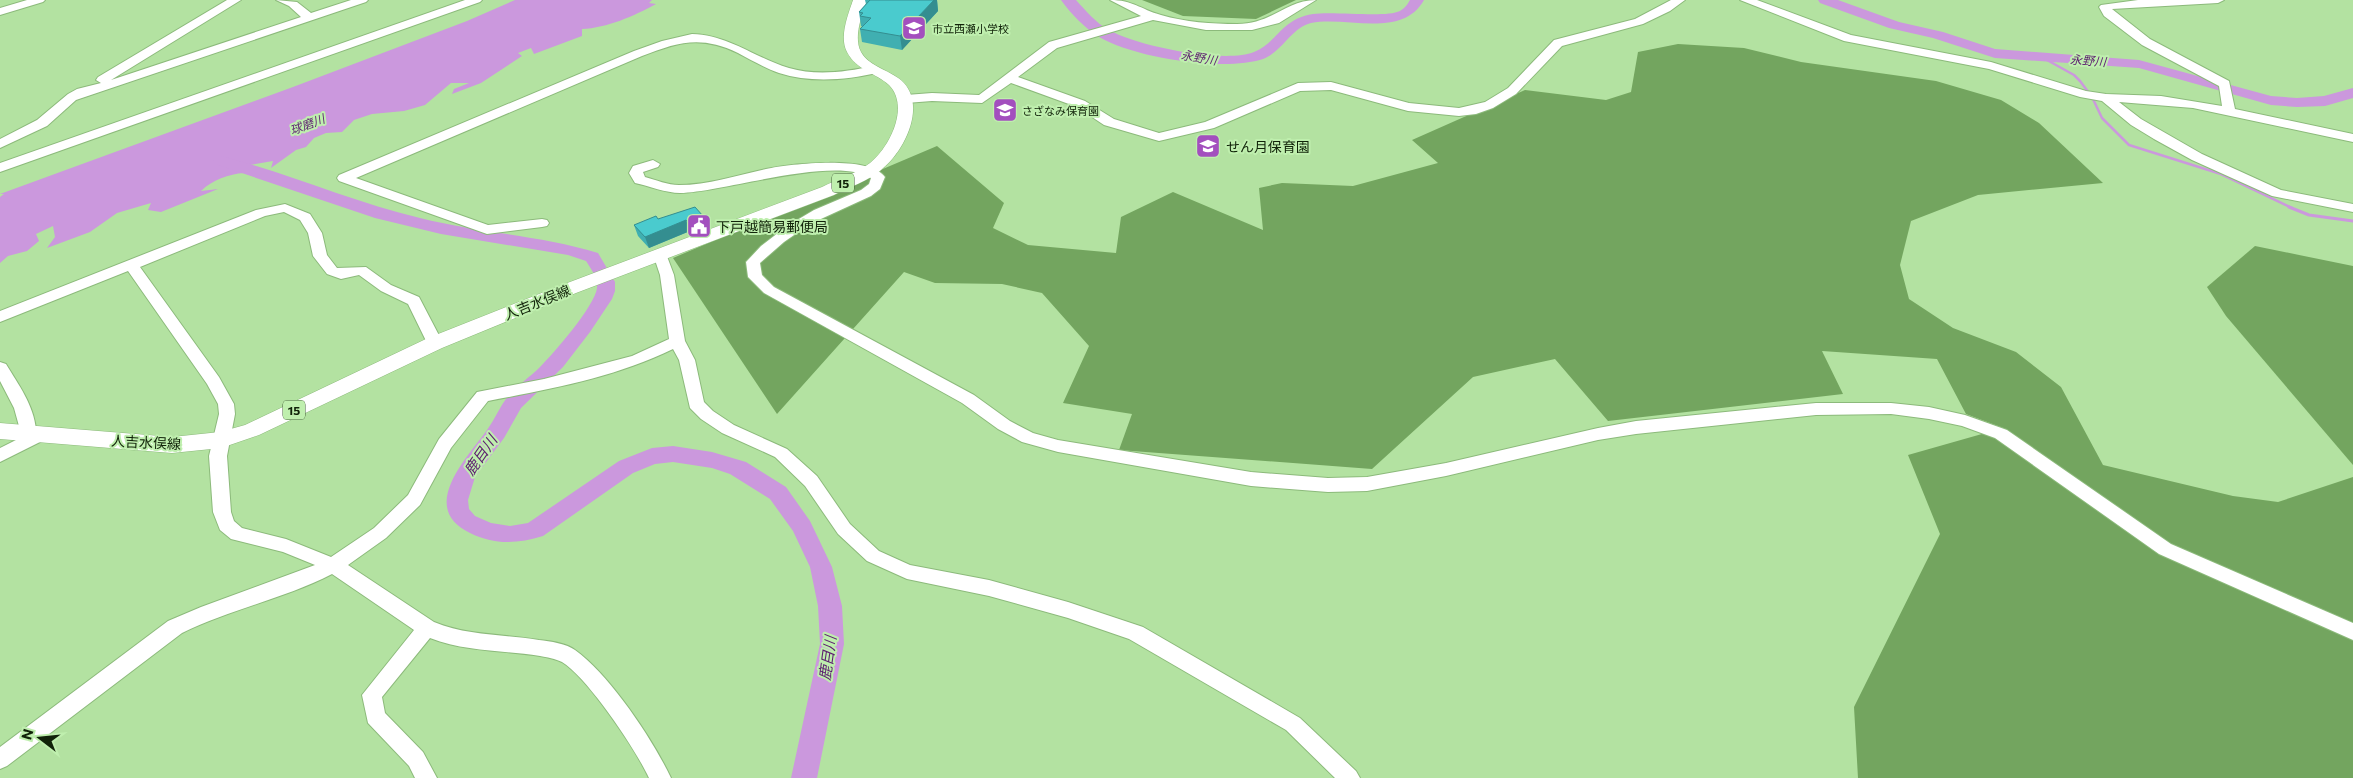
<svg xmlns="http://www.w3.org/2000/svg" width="2353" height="778" viewBox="0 0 2353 778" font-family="Commissioner,'Noto Sans JP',sans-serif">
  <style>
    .forest { fill: #73a55f }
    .water { fill: #cb98dd }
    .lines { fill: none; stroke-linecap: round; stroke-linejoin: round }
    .stream-far1 { stroke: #cb98dd; stroke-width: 2.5 }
    .stream { stroke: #cb98dd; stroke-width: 3 }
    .river { fill: #cb98dd; fill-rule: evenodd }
    .minor-casing { stroke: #8cba7b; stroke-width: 2 }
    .major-casing { stroke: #8cba7b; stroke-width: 1 }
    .minor { fill: #fff; fill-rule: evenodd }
    .major { fill: #fff; fill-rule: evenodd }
    .wall { fill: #40afb1 }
    .shaded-wall { fill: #348e90 }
    .building { fill: #4acbce; stroke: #348e90 }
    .labels { text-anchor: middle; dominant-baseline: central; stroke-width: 4; stroke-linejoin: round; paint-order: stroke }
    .far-poi-label { font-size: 11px; fill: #112309; stroke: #bfefae; text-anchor: start }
    .far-water-label { font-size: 12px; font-style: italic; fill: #5c1d6f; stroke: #bfefae }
    .shield { fill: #bfefae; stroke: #45603a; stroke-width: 1 }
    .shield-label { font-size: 12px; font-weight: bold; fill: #112309 }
    .poi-label { font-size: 14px; fill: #112309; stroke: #bfefae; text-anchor: start }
    .street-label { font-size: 14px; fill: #112309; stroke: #bfefae }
    .water-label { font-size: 15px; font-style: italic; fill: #5c1d6f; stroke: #bfefae }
  </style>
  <rect width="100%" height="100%" fill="#b3e2a1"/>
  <g class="forest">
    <path d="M1142 0H1296L1256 19 1183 16Z"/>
    <path d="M1678 44 1744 48 1801 62 1936 81 2001 100 2039 123 2103 183 1978 195 1911 221 1900 265 1909 299 1953 328 2016 352 2061 387 2103 465 2233 496 2278 502 2353 477V778H1858L1854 707 1940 534 1908 455 2003 428 1966 414 1937 359 1822 351 1843 394 1608 421 1555 359 1473 377 1372 469 1119 450 1132 414 1063 403 1089 346 1042 293 1002 284 935 283 904 272 777 414 673 258 937 146 1004 203 993 228 1028 245 1116 253 1121 217 1173 192 1263 230 1259 188 1282 183 1353 186 1438 163 1412 140 1525 90 1606 100 1631 92 1638 52Z"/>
    <path d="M2255 246 2353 266V465L2226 316 2207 287Z"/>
  </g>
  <path class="water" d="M515 0H652L649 3 656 4C634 16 607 28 582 29V36L534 54 531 48 518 53 522 56 481 83 452 94 454 89 469 83H451L425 105 404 111 372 114 354 120 342 132 326 133 314 138 306 147 296 150 271 168 273 161 250 165 244 173C229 174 212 180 201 191L218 189 161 212 148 210 151 203 117 213 90 232 47 248 55 237 53 226 36 234 39 241 27 251 8 256 0 263V197L4 194H0L293 87 467 21Z"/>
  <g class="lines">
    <path class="stream-far1" d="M2047 60 2074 75 2080 81 2092 97 2102 118 2129 145 2221 174 2292 208"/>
    <path class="stream" d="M2289 207 2309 215 2353 221"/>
    <g class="river">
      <path d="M1061 0H1076C1086 11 1096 23 1109 30 1137 46 1224 64 1254 52 1278 42 1281 19 1313 14 1334 11 1386 18 1400 11 1405 8 1407 5 1410 0H1424C1402 39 1348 16 1311 23 1291 28 1282 52 1263 59 1224 72 1135 58 1099 37 1085 28 1071 14 1061 0Z"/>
      <path d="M1818 0H1838L1899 22 1943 32 1995 49 2139 60 2271 96 2297 98 2324 96 2353 88V98L2325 106 2297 107 2271 105 2139 68 1995 58 1933 38 1889 28 1820 3Z"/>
      <path d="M221 156C288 173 352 202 420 218 479 233 540 235 598 253L615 282V291L612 299 590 332 563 367 521 408 504 438 475 477 468 500 469 509 475 516 491 523 510 526 528 523 619 461 652 448 673 446 712 452 746 462 786 487 810 521 832 567 842 606 844 644 817 778H791L820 644 818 606 810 567 793 531 770 499 730 474 712 468 673 462 655 464 633 473 543 536C517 544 494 545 470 533 418 508 466 459 487 430 495 419 500 406 509 395 518 385 530 377 540 367 553 354 595 306 597 288 598 278 591 269 586 261L568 255 441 234 375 218 215 164 213 161 215 158Z"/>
    </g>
    <defs>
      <g id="minor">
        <path d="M27 0H45L43 2 0 15V8Z"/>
        <path d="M227 0H241L111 80 301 17 289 6 276 0 297 2 311 13 351 0H368L366 2 76 100 47 126 0 148V139L37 120 68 94 77 89 101 83 96 80 98 77Z"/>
        <path d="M465 0H482L480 2 0 172V163Z"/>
        <path d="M1110 0C1133 0 1140 9 1161 15 1185 22 1212 24 1237 24 1272 24 1286 0 1316 0L1279 23 1252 30H1206L1153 20 1057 48 1018 77 1085 101 1114 119 1159 133 1205 122 1298 83 1331 82 1409 103 1459 108 1485 102 1508 88 1554 40 1635 19 1671 0H1685L1670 11 1643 24 1562 46 1516 94 1493 108 1476 114 1459 116 1408 111 1331 90 1300 91 1214 128 1159 141 1104 125 1077 107 1011 83 982 103 932 101 906 103 900 99 906 95 932 93 979 95 1049 42 1141 16Z"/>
        <path d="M1740 0H1757L1851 35 1991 62 2086 91 2106 94 2161 96 2222 106 2219 86 2142 45 2104 16 2099 7 2101 5 2138 0H2224L2218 3 2112 9 2150 39 2229 81 2235 109 2353 134V142L2193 108 2119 102 2141 119 2202 154 2281 190 2353 204V212L2272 196 2192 160 2154 139 2131 125 2102 101 2080 97 1989 69 1844 41Z"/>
        <path d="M692 34C729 35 755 58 789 68 816 76 846 72 873 66L879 70 877 73C846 80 810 83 779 73 765 68 751 60 738 53 701 35 678 42 642 56L356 178 488 225 542 219 547 220 549 223 547 226 542 227 487 234 339 181 337 178 339 175 634 51 662 41Z"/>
        <path d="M653 160 660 164 658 167 643 172 645 177C656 180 668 185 679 185 709 185 737 175 766 169 791 164 869 155 885 177L880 189 871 196 810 224 784 242 760 263 762 275 774 287 974 395 1010 421 1033 433 1058 440 1251 472 1328 478 1367 477 1446 463 1598 428 1636 421 1816 403H1891L1929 407 1965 415 2007 430 2171 544 2353 623V640L2159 554 1995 438 1962 426 1929 419 1891 414 1816 415 1636 434 1598 440 1446 476 1367 491 1328 492 1251 486 1058 452 1022 442 998 429 962 403 764 293 748 277 746 262 761 246 787 226 814 210 861 190 869 184 871 178C836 155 724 192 680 193 666 193 649 186 635 183L629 173 633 166Z"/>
        <path d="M285 204 310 214 322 233 327 255 337 268 366 267 391 285 419 297 443 343 441 347H429L408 304 381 291 359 275 341 279 327 274 313 256 308 233 300 220 284 212 265 216 140 267 219 377 234 404 235 414 227 456 231 512 234 521 242 528 286 539 331 557 374 528 408 495 439 439 477 392 544 379 632 356 669 339 660 275 653 254 660 249 665 251 674 275 685 341 695 360 704 402 713 411 734 425 787 449 817 476 850 524 879 551 910 565 989 580 1068 602 1143 627 1300 718 1356 771 1360 778H1335L1286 730 1129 639 1068 618 989 596 907 579 867 561 838 534 805 486 775 457 722 433 701 419 690 408 679 360 673 349C616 377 551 389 488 401L451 448 420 505 386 538 348 565 434 622C468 636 503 634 539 640 550 641 567 644 575 650 610 675 653 740 671 778H649C636 750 588 678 562 662 556 659 546 657 540 656 503 650 466 652 430 638L382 697 385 713 423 752 437 778H415L409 766 368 723 362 695 414 630 332 574C284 599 230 609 182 633L7 766 0 769V747L168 621 201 607 315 565 283 552 231 539 220 530 213 512 209 456 219 414 218 404 207 384 128 271 0 322V311L256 210Z"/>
        <path d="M0 362 6 364C18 384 34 405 36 430L42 428 48 430 50 434 48 438 0 462V448L22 437 14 408 0 381Z"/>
      </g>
      <path id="major" d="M853 0H867C862 15 853 37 861 52 869 67 893 71 904 83 926 108 904 152 881 170 868 181 849 187 834 195L576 293 442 348 259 435 221 448 172 453 0 439V423L172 437 220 432 245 425 428 338 562 285 822 187C838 179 856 174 870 163 890 147 910 106 889 85 876 73 856 70 847 52 839 37 848 15 853 0Z"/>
    </defs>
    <use href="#minor" class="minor-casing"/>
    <use href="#major" class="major-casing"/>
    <use href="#minor" class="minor"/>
    <use href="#major" class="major"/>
  </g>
  <g class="wall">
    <path d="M865 0H937L938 11 902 50 862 42 860 29 862 26H861L859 12 866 4Z"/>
    <path d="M703 216 707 226 691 233 690 231 649 248 638 236 634 225 658 219Z"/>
  </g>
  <g class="shaded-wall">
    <path d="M934 0H937L938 11 902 50 900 36Z"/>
    <path d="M703 216 707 226 691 233 688 222Z"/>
    <path d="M686 220 690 231 649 248 645 237Z"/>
  </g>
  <g class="building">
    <path d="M870 0H934L900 36 860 29 871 18 860 16 863 13 859 12Z"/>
    <path d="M695 207 703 216 688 222 686 220 645 237 634 225 656 216 658 219Z"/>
  </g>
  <defs>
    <symbol id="school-square" viewBox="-11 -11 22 22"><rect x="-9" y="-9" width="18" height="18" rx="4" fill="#a34fbe" stroke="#bfefae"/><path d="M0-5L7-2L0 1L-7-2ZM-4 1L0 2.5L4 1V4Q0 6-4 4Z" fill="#fff"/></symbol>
    <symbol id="civic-square" viewBox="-11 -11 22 22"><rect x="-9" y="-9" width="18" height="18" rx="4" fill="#a34fbe" stroke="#bfefae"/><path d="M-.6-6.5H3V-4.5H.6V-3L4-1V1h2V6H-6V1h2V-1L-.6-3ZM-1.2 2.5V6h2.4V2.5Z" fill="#fff"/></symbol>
  </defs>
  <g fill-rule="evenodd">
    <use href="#school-square" x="900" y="14" width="28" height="28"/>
    <use href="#school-square" x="991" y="96" width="28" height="28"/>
    <use href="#school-square" x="1194" y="132" width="28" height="28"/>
    <use href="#civic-square" x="685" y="212" width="28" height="28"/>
  </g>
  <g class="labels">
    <g class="far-poi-label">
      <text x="932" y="28">市立西瀬小学校</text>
      <text x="1022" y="110">さざなみ保育園</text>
    </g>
    <g class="far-water-label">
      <text transform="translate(1199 57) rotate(9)">永野川</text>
      <text transform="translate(2088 60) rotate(4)">永野川</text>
      <text transform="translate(307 124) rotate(-21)">球磨川</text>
    </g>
    <g class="shield">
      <rect x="832" y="173.5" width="22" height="19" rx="4"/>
      <rect x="283" y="400.5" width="22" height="19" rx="4"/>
    </g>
    <g class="shield-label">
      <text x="843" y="183">15</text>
      <text x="294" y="410">15</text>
    </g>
    <g class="poi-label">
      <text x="1226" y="146">せん月保育園</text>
      <text x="716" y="226">下戸越簡易郵便局</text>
    </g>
    <g class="street-label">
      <text transform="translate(537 302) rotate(-22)">人吉水俣線</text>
      <text transform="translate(146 442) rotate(3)">人吉水俣線</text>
    </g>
    <g class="water-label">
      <text transform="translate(480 455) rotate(-55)">鹿目川</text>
      <text transform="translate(827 658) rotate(-82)">鹿目川</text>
    </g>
  </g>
  <g transform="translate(40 738) rotate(286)" stroke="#bfefae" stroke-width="4" paint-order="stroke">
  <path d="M0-4L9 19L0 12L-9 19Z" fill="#112309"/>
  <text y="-8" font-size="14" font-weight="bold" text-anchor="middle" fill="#112309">N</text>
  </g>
</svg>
